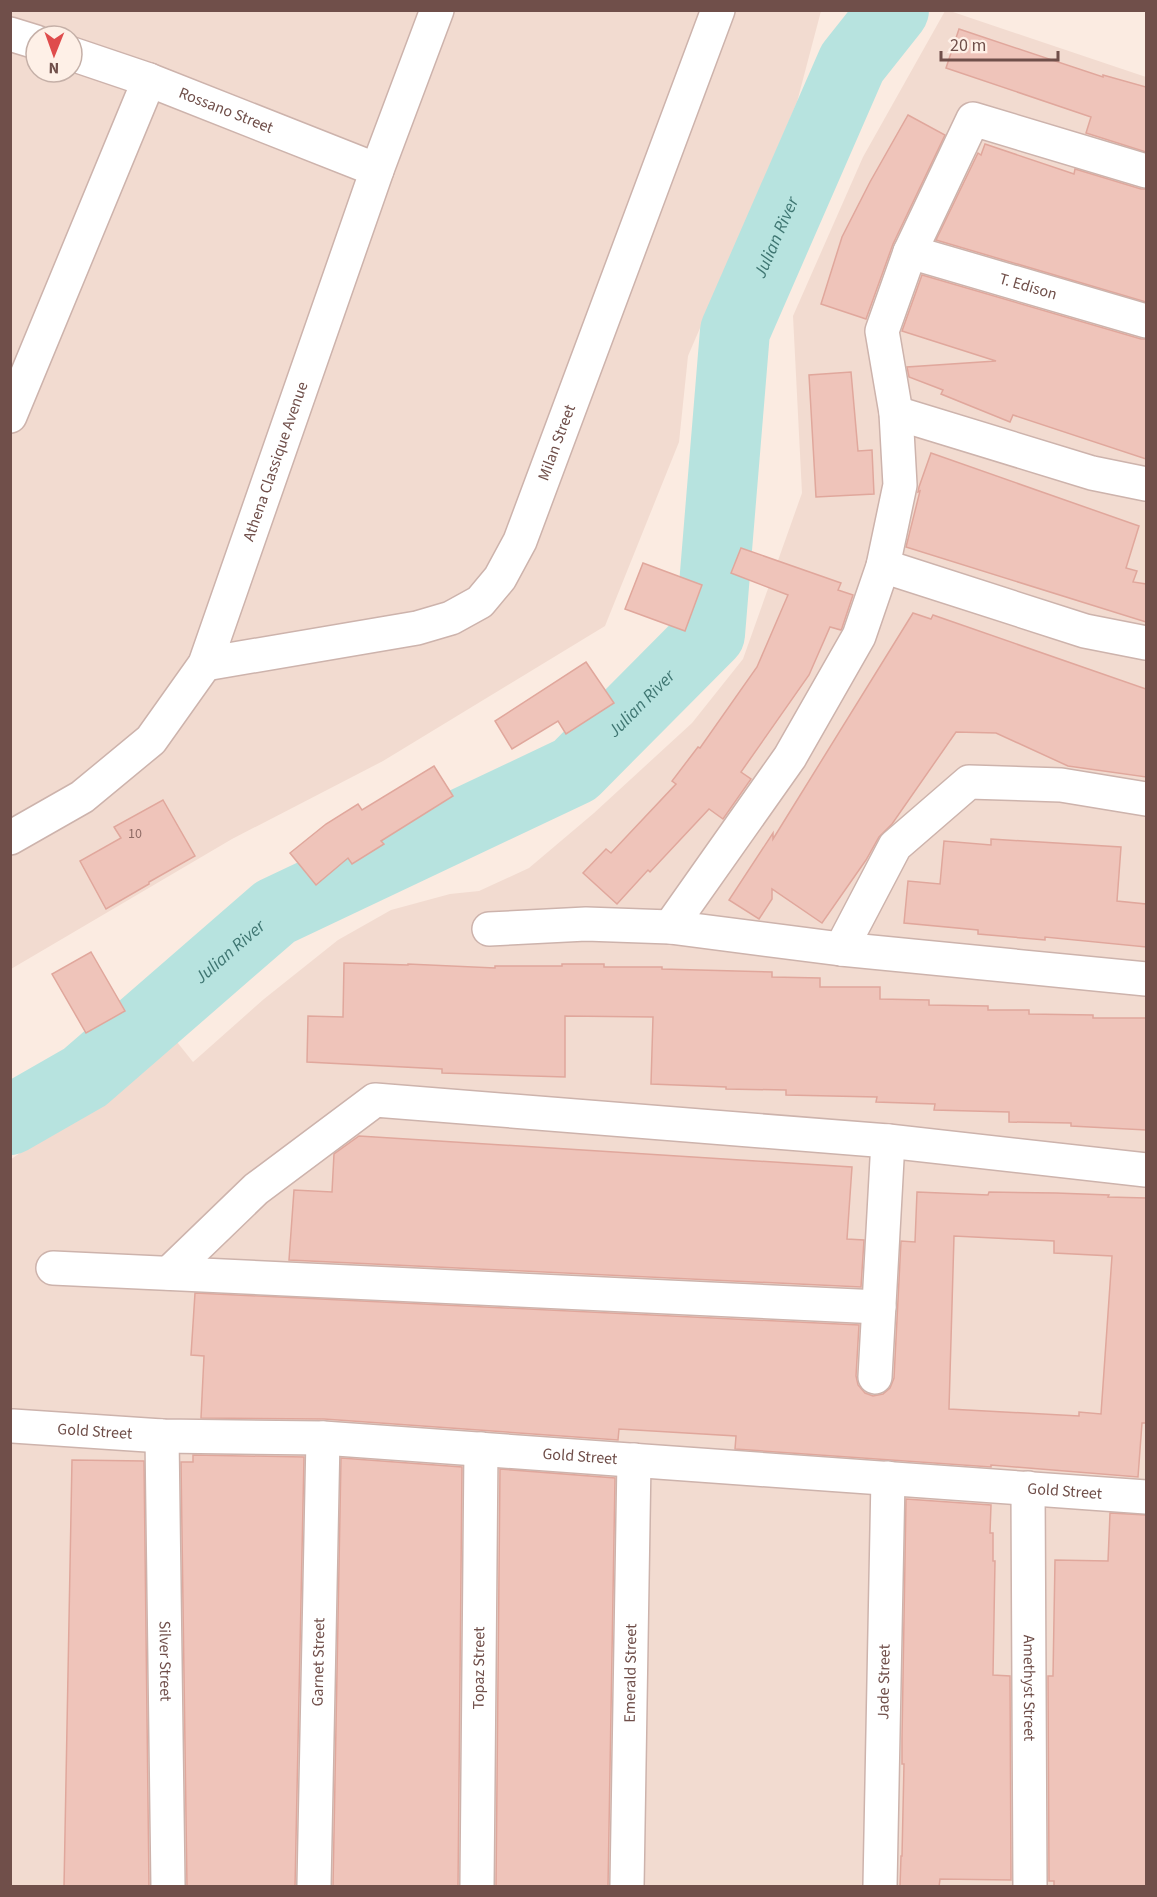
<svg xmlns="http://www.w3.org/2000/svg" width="1157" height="1897" viewBox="0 0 1157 1897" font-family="'Source Sans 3',sans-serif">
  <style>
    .residential { fill: #f2dbd0; fill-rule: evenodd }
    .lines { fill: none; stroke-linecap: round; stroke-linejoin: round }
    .river { stroke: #b7e3df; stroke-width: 70 }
    .building { fill: #efc4ba; stroke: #e0a79c; stroke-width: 1.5; fill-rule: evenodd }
    .minor-casing { stroke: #cdb3ac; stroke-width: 36 }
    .minor { stroke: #fff; stroke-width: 33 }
    .labels { text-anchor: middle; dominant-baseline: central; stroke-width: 5; stroke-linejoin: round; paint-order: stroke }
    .number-label { font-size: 14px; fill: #906c66 }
    .street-label { font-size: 16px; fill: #704f4a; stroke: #fef0e7 }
    .water-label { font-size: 18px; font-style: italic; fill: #3f7672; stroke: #fef0e7 }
  </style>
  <rect width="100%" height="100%" fill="#fbebe1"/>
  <g class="residential">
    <path d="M11 11H821L797 102 688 356 679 442 605 626 383 761 232 839 11 969ZM36 36H72V72H36Z"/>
    <path d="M945 11H950L1146 77V1886H11L10 1160 177 1042 193 1062 264 999 338 940 391 910 450 894 479 891 529 868 594 813 692 723 743 659 802 493 793 316 863 157Z"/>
  </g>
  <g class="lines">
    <path class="river" id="s1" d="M10 1120 85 1077 275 912 575 770 710 634 735 331 852 63 894 10"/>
  </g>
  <g class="building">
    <path d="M959 29 1103 77V75L1146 87V152L1086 133 1091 117 946 68Z"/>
    <path d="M908 115 945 135 893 244 866 319 821 304 842 237 870 182Z"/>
    <path d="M985 144 1074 174 1075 169 1141 189H1146V302L936 240 978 153 981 155Z"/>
    <path d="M922 275 1141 339H1146V459L1013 415 1010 422 941 394 943 390 909 377 907 367 996 361 902 331Z"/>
    <path d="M851 372 858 451 872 450 874 494 816 497 809 375Z"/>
    <path d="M931 453 1139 526 1126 568 1137 571 1133 582 1146 584V622L906 547 920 491 918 492 919 487Z"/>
    <path d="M741 548 841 583 838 590 853 595 842 628 841 630 830 627 809 675 741 772 751 779 723 819 709 809 650 872 648 870 617 904 583 873 606 849 611 853 676 784 672 781 698 747 700 748 757 667 788 595 731 573Z"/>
    <path d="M643 563 702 585 685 631 625 609Z"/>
    <path d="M913 613 931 619 933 615 1146 689V777L1068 766 996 733 956 732 892 824 879 837 866 860 822 923 772 889V899L759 919 729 900 773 833V839Z"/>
    <path d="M586 662 614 703 566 734 558 721 512 749 495 721Z"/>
    <path d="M434 766 453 796 381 841 384 844 352 864 348 858 316 885 290 853 326 824 358 804 362 810Z"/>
    <path d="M163 800 195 856 149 882V884L106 909 80 861 121 838 114 827Z"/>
    <path d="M991 839 1121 847 1117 901 1146 904V947L1045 937V940L978 934V930L904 923 908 881 940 884 944 841 991 845Z"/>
    <path d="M91 952 125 1011 86 1033 52 974Z"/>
    <path d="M344 963 408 965V964L495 968V966H562V964H604V967H662V969L772 972V977L820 978V987H880V999L929 1000V1005L988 1006V1010H1029V1014L1093 1015V1018H1146V1130L1071 1126V1123L1009 1122V1112L934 1110 935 1104 876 1102 877 1097 786 1095V1090L726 1089V1087L651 1084 653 1017 565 1016V1077L442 1073V1069L307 1062 308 1016 343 1017Z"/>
    <path d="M359 1136 852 1167 847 1239 864 1240 861 1287 289 1260 294 1190 332 1192 334 1154Z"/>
    <path d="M917 1192 988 1195 989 1192 1056 1193 1109 1195 1108 1197 1146 1198V1423H1142L1138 1477 991 1465V1467L735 1449 736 1436 619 1429 618 1440 324 1419 201 1418 204 1356 191 1355 195 1293 859 1325 856 1376 858 1385 865 1393 873 1396 883 1394 890 1388 894 1378 901 1241 915 1242ZM954 1236 1054 1241V1253L1112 1256 1101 1414 1079 1412V1416L949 1409Z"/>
    <path d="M193 1455 304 1457 295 1887H187L181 1462H193Z"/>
    <path d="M341 1458 462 1467 458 1887H333Z"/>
    <path d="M72 1460 144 1461 149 1887H64Z"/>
    <path d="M500 1469 615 1478 608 1887H496Z"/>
    <path d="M906 1499 991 1505 990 1533H993V1561H995L993 1675 1010 1676 1011 1880 940 1879 939 1887H900L901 1856H902L904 1764H902V1738Z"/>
    <path d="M1110 1513 1146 1515V1887H1054V1881H1049L1048 1676H1053L1055 1560 1108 1561Z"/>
  </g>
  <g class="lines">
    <defs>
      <g id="minor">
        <path d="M10 34 36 42"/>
        <path id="s2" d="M72 54 149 80 377 170"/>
        <path id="s3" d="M910 252 1146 321"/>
        <path d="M896 413 1092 473 1146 484"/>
        <path d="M10 416 149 80"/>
        <path d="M883 566 1085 631 1146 643"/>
        <path id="s4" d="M205 664 417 628 451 618 480 602 500 578 520 541 718 10"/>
        <path id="s5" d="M10 838 82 797 151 740 205 664 377 170 437 10"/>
        <path d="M670 927 790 757 859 636 883 566 900 485 896 413 882 331 910 252 973 119 1146 171"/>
        <path d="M489 929 586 924 670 927 841 949 1146 979"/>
        <path d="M841 949 895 846 969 782 1061 785 1146 799"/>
        <path d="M53 1268 879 1307"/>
        <path d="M169 1273 256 1189 375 1100 888 1141 1146 1170"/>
        <path d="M875 1377 888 1141"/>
        <path id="s6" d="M13 1426 162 1436 323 1438 1146 1497"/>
        <path id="s7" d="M162 1436 168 1886"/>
        <path id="s8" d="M1028 1488 1030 1886"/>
        <path id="s9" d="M314 1886 323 1438"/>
        <path id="s10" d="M477 1886 481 1449"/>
        <path id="s11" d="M627 1886 634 1460"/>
        <path id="s12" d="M880 1886 888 1478"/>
      </g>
    </defs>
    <use href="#minor" class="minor-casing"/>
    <use href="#minor" class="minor"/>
  </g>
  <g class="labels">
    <g class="number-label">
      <text x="135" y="834">10</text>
    </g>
    <g class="street-label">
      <text stroke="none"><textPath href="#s2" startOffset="164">Rossano Street</textPath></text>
      <text stroke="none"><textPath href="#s3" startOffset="123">T. Edison</textPath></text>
      <text stroke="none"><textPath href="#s4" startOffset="462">Milan Street</textPath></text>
      <text stroke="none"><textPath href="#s5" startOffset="480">Athena Classique Avenue</textPath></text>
      <text stroke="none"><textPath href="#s6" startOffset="82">Gold Street</textPath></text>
      <text stroke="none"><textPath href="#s6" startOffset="568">Gold Street</textPath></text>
      <text stroke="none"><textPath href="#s6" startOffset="1054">Gold Street</textPath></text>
      <text stroke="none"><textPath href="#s7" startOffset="225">Silver Street</textPath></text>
      <text stroke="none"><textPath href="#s9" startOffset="224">Garnet Street</textPath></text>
      <text stroke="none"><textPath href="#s10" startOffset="218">Topaz Street</textPath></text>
      <text stroke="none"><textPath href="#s11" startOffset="213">Emerald Street</textPath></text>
      <text stroke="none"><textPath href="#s12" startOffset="204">Jade Street</textPath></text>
      <text stroke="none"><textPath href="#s8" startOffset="200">Amethyst Street</textPath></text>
    </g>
    <g class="water-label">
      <text stroke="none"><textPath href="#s1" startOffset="1268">Julian River</textPath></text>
      <text stroke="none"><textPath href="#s1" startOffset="764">Julian River</textPath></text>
      <text stroke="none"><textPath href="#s1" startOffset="278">Julian River</textPath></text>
    </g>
  </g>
  <rect width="1157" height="1897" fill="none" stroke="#704f4a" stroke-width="24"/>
  <g transform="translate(54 54) rotate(181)"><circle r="28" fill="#fef0e7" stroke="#c5b0a8" stroke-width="1.5"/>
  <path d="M0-4.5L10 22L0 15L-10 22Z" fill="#df4c4c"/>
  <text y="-9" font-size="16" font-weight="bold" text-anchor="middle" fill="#704f4a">N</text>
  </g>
  <path d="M941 51v9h117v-9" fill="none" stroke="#704f4a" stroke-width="3"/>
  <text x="950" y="51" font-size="18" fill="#704f4a" stroke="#fef0e7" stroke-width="4.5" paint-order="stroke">20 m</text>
</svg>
